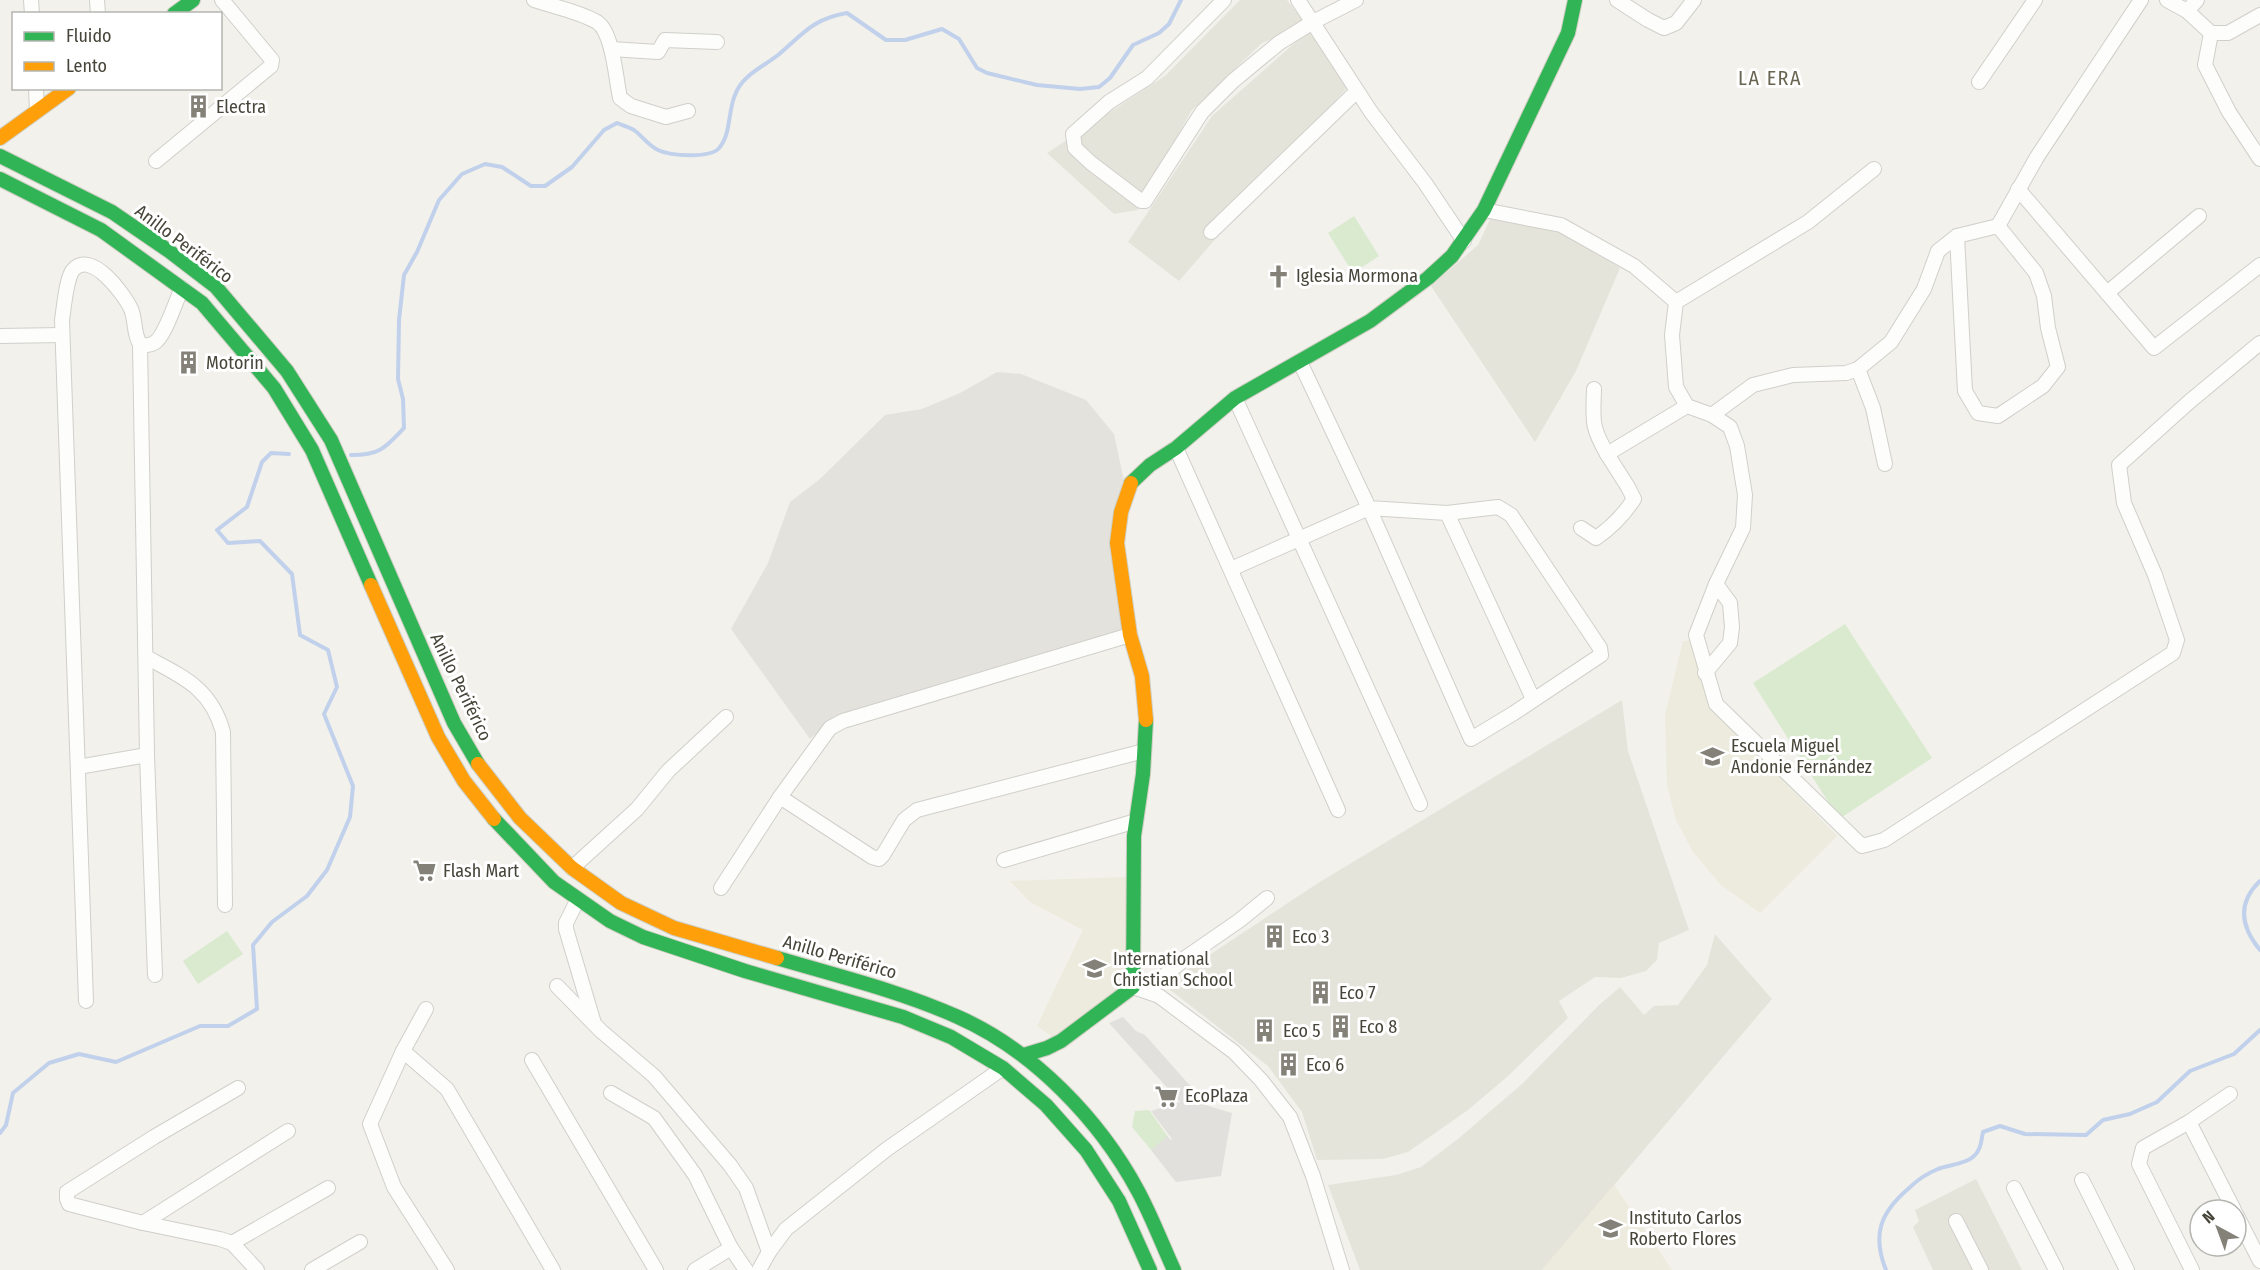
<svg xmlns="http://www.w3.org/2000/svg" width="2260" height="1270" viewBox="0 0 2260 1270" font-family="'Fira Sans Condensed',sans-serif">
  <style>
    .residential { fill: #e5e4db }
    .industrial { fill: #e3e2dc }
    .education { fill: #ecebdd }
    .green { fill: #d9eacf }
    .parking { fill: #e1e0dc }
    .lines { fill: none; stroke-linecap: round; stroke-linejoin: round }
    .stream { stroke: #c1d1eb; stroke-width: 4 }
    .street-casing { stroke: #d0cfca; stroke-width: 16 }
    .fast-casing { stroke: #cfcec3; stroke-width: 16 }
    .slow-casing { stroke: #cfcec3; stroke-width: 16 }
    .street { stroke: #fdfdfc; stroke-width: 14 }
    .fast { stroke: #30b455; stroke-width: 14 }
    .slow { stroke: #ff9f0a; stroke-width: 14 }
    .labels { text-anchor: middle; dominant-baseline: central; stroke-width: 6; stroke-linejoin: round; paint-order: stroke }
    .poi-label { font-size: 18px; fill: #474539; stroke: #fff; text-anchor: start }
    .street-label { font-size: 18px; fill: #474539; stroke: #fff }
    .neighbourhood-label { font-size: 20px; letter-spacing: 1.5px; fill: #696551; stroke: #fff }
  </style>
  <rect width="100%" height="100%" fill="#f2f1ec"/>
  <g class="residential">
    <path d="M1240 0H1287L1306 25 1262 43 1191 111 1138 210 1114 214 1047 153 1165 76Z"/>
    <path d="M1308 31 1351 83 1179 281 1128 242 1212 116Z"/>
    <path d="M1492 215 1565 233 1620 268 1576 371 1535 442 1431 286 1478 245Z"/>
    <path d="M1622 700 1628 751 1689 930 1659 943 1657 960 1646 971 1621 978 1595 977 1559 1001 1568 1018 1507 1077 1468 1110 1408 1152 1383 1159 1317 1160 1302 1112 1268 1066 1164 985 1318 883Z"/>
    <path d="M1715 934 1772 999 1542 1270H1360L1328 1185 1396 1175 1421 1167 1459 1138 1522 1084 1599 1005 1620 987 1644 1015 1654 1006 1678 1005 1707 965Z"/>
    <path d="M1976 1179 2010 1246 2022 1270H1933L1913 1227 1919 1221 1915 1210Z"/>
  </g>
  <path class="industrial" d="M997 372 1021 374 1086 400 1114 434 1124 481 1122 631 835 716 810 739 731 629 768 563 790 502 820 479 885 415 922 409 960 393Z"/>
  <g class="education">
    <path d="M1694 640 1731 727 1837 836 1760 913 1721 885 1693 852 1676 820 1667 785 1665 715 1683 641Z"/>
    <path d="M1128 877 1124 986 1054 1038 1037 1026 1083 930 1030 902 1010 881Z"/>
    <path d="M1614 1185 1672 1270H1542Z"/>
  </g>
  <g class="green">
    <path d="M1354 216 1379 256 1353 273 1328 233Z"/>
    <path d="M1845 624 1932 758 1839 819 1753 683Z"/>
    <path d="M227 931 243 954 198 984 183 961Z"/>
    <path d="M1149 1110 1168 1137 1152 1151 1132 1127 1135 1111Z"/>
  </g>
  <path class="parking" d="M1123 1017 1136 1031 1145 1035 1208 1106 1232 1113 1221 1176 1176 1182 1151 1150 1167 1136 1171 1140 1172 1139 1151 1111 1180 1102 1109 1023Z"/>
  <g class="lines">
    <g class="stream">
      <path d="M351 455C380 455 385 448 404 428L403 399 398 379 399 320 404 275 417 252 439 200 462 174 485 164 502 167 531 186H545L572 167 604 130 617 123C622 125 629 127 634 130 642 136 649 146 658 150 670 156 712 159 720 147 731 133 728 111 735 95 742 75 763 67 778 55 803 34 812 19 847 13L886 40H905L942 29 959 39 977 68 987 73 1037 85 1080 89 1099 87 1110 78 1133 45 1159 33 1169 24 1181 0"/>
      <path d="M2260 881C2237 903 2241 927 2260 950"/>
      <path d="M0 1133 6 1125 13 1093 49 1063 79 1054 116 1062 200 1026H228L257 1009 253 945 272 922 307 896 327 870 350 817 353 786 324 714 337 687 328 650 300 635 292 574 260 541 228 543 217 530 247 507 262 462 271 453 289 454"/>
      <path d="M1886 1270C1872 1235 1880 1213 1908 1189 1916 1181 1928 1173 1938 1169 1949 1165 1965 1164 1973 1157 1981 1150 1981 1142 1983 1132L2000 1126 2025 1134 2086 1135 2103 1120 2130 1114 2157 1102 2190 1071 2234 1054 2260 1030"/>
    </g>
    <defs>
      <g id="street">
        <path d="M31 0 32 14"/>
        <path d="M97 0 98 14"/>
        <path d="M534 0C554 7 578 11 597 22 613 32 616 80 620 98L631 106 666 117 688 111"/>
        <path d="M1224 0 1147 78 1109 102 1073 134 1075 148 1091 163 1141 201H1145L1202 112 1233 81 1279 43 1313 22 1356 0"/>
        <path d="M1298 0 1371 112 1425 183 1464 241"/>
        <path d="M1617 0 1648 20 1664 28 1676 23 1694 0"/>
        <path d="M2167 0 2187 11 2211 33H2228L2260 15"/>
        <path d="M2187 11 2197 0"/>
        <path d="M2211 33 2205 65 2229 112 2260 159"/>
        <path d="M611 49 658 52 665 40 717 42"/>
        <path d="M1979 82 2035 0"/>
        <path d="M36 88 37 111"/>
        <path d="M156 161 271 66 272 60 222 0"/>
        <path d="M2018 189 2154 348 2260 265"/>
        <path d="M1484 210 1561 225 1634 266 1676 302 1672 335 1676 387 1687 406 1712 415 1730 427 1737 446 1745 495 1743 528 1716 584 1696 635 1716 704 1862 846 1884 840 2173 653 2177 640 2155 575 2124 503 2119 465 2189 402 2260 343"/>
        <path d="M1211 232 1357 91"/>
        <path d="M1957 236 1965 391 1978 413 1998 416 2043 386 2058 367 2048 328 2044 296 2036 273 1998 226"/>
        <path d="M2107 293 2199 216"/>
        <path d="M1676 302 1808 222 1874 169"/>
        <path d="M0 336 62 335"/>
        <path d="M140 344C145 346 149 346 154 343 165 337 176 300 182 288"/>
        <path d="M1858 369 1873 408 1885 464"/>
        <path d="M1594 389C1593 421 1591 426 1607 454"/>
        <path d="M1235 398 1420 804"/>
        <path d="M1712 415 1753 385 1793 375 1846 373 1858 369 1891 342 1924 289 1938 251 1957 236 1998 226 2037 157 2141 0"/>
        <path d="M1176 448 1338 810"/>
        <path d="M1447 513 1533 699"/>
        <path d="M1581 528 1596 538C1612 527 1623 516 1634 499L1628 487 1607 454 1687 406"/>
        <path d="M1231 569 1369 508 1447 513 1498 507 1511 515 1600 648 1601 655 1514 713 1471 739 1369 508 1300 362"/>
        <path d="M146 657C183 677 211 688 223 732L225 905"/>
        <path d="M1705 673 1730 643 1732 627 1730 603 1716 584"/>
        <path d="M78 767 147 755"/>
        <path d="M780 797 872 857 879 859 883 855 904 820 917 810 1144 751"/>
        <path d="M1004 860 1136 821"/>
        <path d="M572 868 637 809 668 771 726 717"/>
        <path d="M721 888 780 797 830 728 843 721 1130 635"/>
        <path d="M578 899 566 923V929L593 1020"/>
        <path d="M557 986 601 1031 654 1076 730 1165 746 1188 769 1252"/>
        <path d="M1133 987 1159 996 1234 1052 1261 1080 1290 1117 1313 1176 1342 1270"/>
        <path d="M1146 991 1188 956 1240 920 1267 898"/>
        <path d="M86 1001 62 320C64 308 66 279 73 270 91 249 124 294 131 309 136 320 133 333 140 344L147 755 155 975"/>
        <path d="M426 1009 403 1051 370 1124 394 1187 447 1270"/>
        <path d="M403 1051 447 1089 553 1270"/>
        <path d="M532 1060 656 1270"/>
        <path d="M238 1088 154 1137 67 1192V1199L69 1204 143 1223 220 1239 232 1243 257 1270"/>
        <path d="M611 1093 654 1118 695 1175 731 1248 746 1270"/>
        <path d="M2189 1122 2234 1210"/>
        <path d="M2082 1180 2127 1270"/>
        <path d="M2014 1188 2056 1270"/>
        <path d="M2236 1214 2260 1261"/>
        <path d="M1956 1221 1981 1270"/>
        <path d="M143 1223 288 1131"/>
        <path d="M232 1243 328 1188"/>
        <path d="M312 1270 360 1242"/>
        <path d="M695 1270 731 1248"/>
        <path d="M759 1270 769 1252 786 1229 887 1149 1003 1068"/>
        <path d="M2192 1270 2139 1164 2143 1148 2189 1122 2230 1094"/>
      </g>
      <g id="fast">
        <path d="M174 14 193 0"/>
        <path d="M0 156 112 212 169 251 216 287 287 371 331 440 454 723 478 764"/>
        <path d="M0 179 101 230 202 303 274 388 312 450 371 585"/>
        <path d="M1131 483 1150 465 1176 448 1235 398 1370 321 1428 278 1452 256 1484 210 1568 33 1575 0"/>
        <path d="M494 819 554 882 610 921 643 937 745 971 903 1017 951 1037 1003 1068 1046 1105 1086 1150 1119 1201 1150 1270"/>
        <path d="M777 958C838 976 900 991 958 1017 1033 1050 1100 1120 1138 1191 1152 1217 1162 1244 1174 1270"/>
        <path d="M1024 1055 1047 1048 1061 1041 1133 987 1134 836 1143 774 1146 720"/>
      </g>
      <g id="slow">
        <path d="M0 138 69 88"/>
        <path d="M1131 483 1121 512 1117 543 1130 635 1142 676 1146 720"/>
        <path d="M371 585 438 737 464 781 494 819"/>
        <path d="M478 764 520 818 572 868 621 903 674 928 777 958"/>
      </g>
    </defs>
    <use href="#street" class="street-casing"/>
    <use href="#fast" class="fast-casing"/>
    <use href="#slow" class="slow-casing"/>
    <use href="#street" class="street"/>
    <use href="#fast" class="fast"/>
    <use href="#slow" class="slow"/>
  </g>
  <defs>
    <symbol id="building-bare" viewBox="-9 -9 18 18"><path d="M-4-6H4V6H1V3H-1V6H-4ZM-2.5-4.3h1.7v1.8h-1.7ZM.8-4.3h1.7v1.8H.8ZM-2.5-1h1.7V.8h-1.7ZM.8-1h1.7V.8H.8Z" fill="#838178" stroke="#fff" stroke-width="2.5" paint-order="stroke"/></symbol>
    <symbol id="church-bare" viewBox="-9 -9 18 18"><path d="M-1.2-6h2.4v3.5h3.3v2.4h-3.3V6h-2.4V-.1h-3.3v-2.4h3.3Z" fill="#838178" stroke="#fff" stroke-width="2.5" paint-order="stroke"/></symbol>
    <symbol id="school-bare" viewBox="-9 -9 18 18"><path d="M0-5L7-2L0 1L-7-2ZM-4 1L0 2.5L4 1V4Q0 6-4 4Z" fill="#838178" stroke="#fff" stroke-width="2.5" paint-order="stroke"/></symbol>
    <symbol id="supermarket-bare" viewBox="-9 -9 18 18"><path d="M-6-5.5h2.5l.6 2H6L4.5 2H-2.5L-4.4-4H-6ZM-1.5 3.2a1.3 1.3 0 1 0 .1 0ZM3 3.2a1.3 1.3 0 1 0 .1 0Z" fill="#838178" stroke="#fff" stroke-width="2.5" paint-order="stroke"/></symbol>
  </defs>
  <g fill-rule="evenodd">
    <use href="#building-bare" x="182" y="90" width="33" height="33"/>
    <use href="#church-bare" x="1262" y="260" width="33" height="33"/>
    <use href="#building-bare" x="172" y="346" width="33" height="33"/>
    <use href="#school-bare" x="1696" y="740" width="33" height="33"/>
    <use href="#supermarket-bare" x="408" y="854" width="33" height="33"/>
    <use href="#building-bare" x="1258" y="920" width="33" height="33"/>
    <use href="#school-bare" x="1078" y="952" width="33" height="33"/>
    <use href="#building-bare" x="1304" y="976" width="33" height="33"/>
    <use href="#building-bare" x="1324" y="1010" width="33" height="33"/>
    <use href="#building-bare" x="1248" y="1014" width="33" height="33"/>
    <use href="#building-bare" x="1272" y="1048" width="33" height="33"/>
    <use href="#supermarket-bare" x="1150" y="1080" width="33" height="33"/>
    <use href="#school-bare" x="1594" y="1212" width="33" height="33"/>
  </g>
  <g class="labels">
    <g class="poi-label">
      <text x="216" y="107">Electra</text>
      <text x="1296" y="276">Iglesia Mormona</text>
      <text x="206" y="363">Motorin</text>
      <text x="1731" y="746">Escuela Miguel<tspan x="1731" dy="21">Andonie Fernández</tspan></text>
      <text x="443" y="871">Flash Mart</text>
      <text x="1292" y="937">Eco 3</text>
      <text x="1113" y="959">International<tspan x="1113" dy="21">Christian School</tspan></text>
      <text x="1339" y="993">Eco 7</text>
      <text x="1359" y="1027">Eco 8</text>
      <text x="1283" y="1031">Eco 5</text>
      <text x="1306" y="1065">Eco 6</text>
      <text x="1185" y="1096">EcoPlaza</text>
      <text x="1629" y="1218">Instituto Carlos<tspan x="1629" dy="21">Roberto Flores</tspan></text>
    </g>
    <g class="street-label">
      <text transform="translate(184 244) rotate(37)">Anillo Periférico</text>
      <text transform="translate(461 687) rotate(64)">Anillo Periférico</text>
      <text transform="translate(840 957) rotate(16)">Anillo Periférico</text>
    </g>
    <g class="neighbourhood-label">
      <text x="1770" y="78">LA ERA</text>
    </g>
  </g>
  <rect x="12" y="12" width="210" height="78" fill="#ffffff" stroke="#b5b5b0" stroke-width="1.5"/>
  <rect x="24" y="32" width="30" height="9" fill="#30b455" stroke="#b5b5b0" stroke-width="1.5"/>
  <text x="66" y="42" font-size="18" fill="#474539">Fluido</text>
  <rect x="24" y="62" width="30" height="9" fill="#ff9f0a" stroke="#b5b5b0" stroke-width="1.5"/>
  <text x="66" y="72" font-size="18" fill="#474539">Lento</text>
  <g transform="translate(2218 1228) rotate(319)"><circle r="28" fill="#ffffff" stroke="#b5b5b0" stroke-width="1.5"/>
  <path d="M0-4.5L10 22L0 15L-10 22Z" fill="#838178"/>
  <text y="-9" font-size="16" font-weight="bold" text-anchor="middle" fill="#474539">N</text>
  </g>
</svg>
